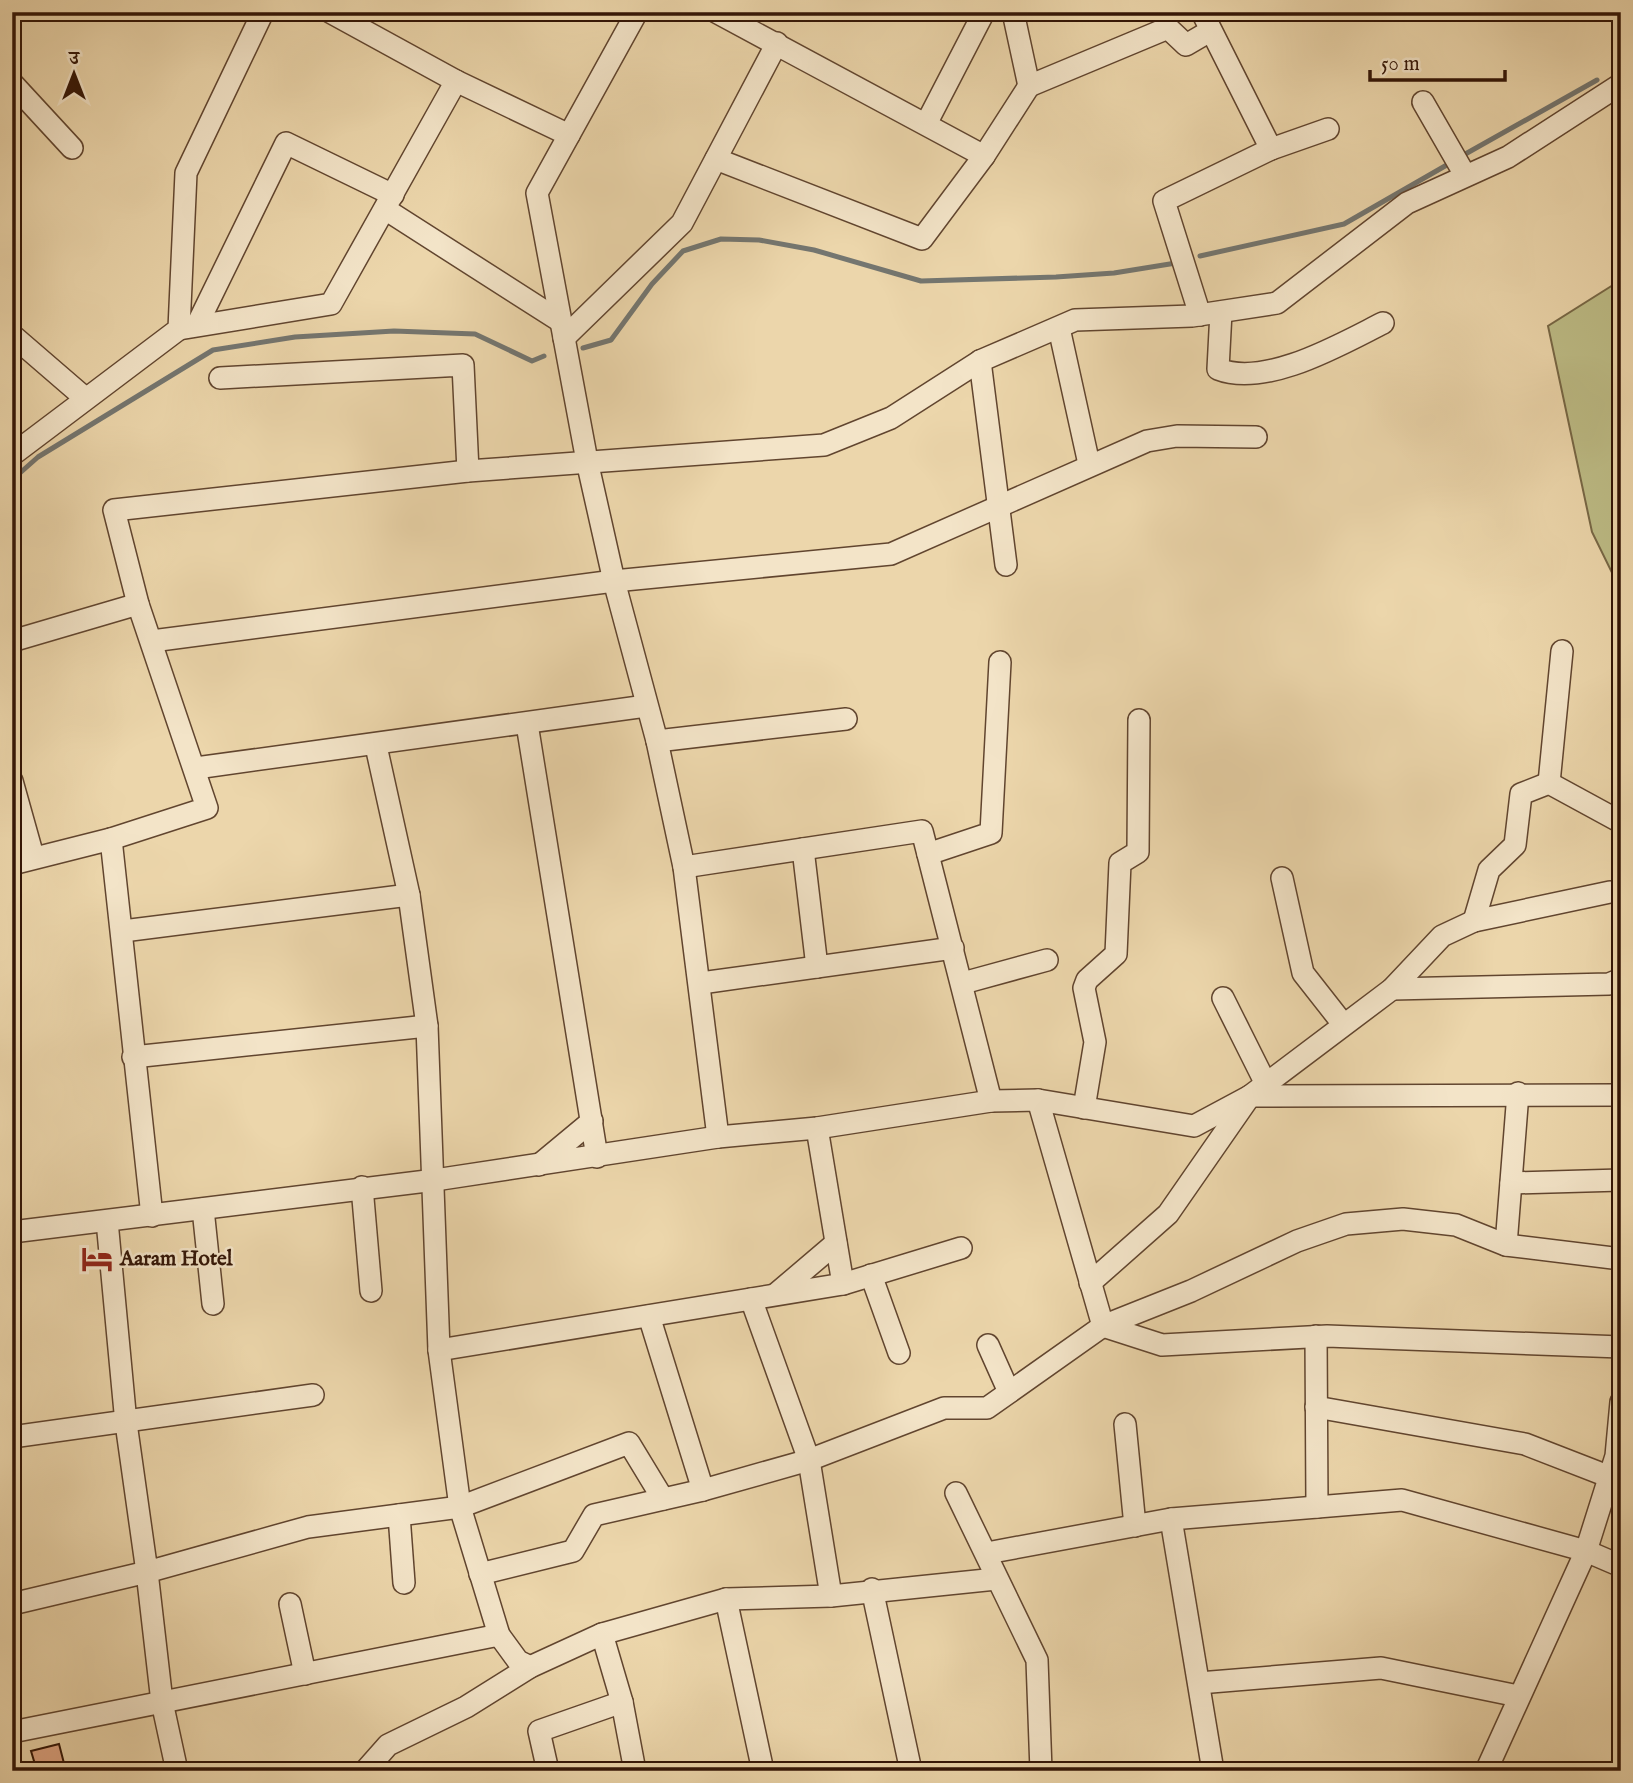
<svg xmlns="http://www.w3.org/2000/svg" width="1633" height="1783" viewBox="0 0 1633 1783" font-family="'IM FELL English','Noto Serif Devanagari',serif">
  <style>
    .green { fill: #bdbc86; stroke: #786846; stroke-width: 2 }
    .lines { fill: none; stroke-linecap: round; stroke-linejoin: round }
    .stream { stroke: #747670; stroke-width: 5 }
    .building { fill: #dfa583; stroke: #331506; stroke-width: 2 }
    .street-casing { stroke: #61452f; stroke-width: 24 }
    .street { stroke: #f3e4c8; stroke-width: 21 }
    .labels { text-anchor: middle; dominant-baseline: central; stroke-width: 5; stroke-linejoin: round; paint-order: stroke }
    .poi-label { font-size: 21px; font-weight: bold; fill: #331506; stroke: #f3e4c8; text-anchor: start }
  </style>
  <rect width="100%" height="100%" fill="#ecd6ab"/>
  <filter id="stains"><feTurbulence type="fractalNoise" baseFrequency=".00286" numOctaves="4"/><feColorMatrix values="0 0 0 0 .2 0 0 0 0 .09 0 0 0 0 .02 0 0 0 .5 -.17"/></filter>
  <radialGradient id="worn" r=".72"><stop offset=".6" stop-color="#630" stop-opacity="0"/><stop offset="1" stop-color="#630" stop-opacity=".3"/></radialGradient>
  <path class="green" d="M1621 280V591L1592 532 1548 326Z"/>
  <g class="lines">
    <g class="stream">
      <path d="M1460 157 1597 80"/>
      <path d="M1200 256 1344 224 1452 162"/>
      <path d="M583 348 611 340 652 284 683 251 721 239 759 240 814 250 921 281 1056 277 1114 273 1176 263"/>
      <path d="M12 480 38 457 213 350 295 337 394 331 475 334 532 361 544 356"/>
    </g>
  </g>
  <path class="building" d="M59 1744 66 1771H37L31 1751Z"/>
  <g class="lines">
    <defs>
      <g id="street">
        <path d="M330 12 456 81 569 135"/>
        <path d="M637 12 537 193 587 461 614 581 657 741 684 867 718 1137"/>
        <path d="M716 12 984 156"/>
        <path d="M1013 12 1029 86 1168 28 1186 45 1210 31"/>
        <path d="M1202 12 1271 149"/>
        <path d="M12 83 72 148"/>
        <path d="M1423 102 1465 175"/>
        <path d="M926 124 984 12"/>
        <path d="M716 159 922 239 984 156 1029 86"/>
        <path d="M385 209 560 321"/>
        <path d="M1221 312 1218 369C1266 388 1341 344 1383 323"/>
        <path d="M1200 315 1164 201 1271 149 1328 129"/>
        <path d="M197 325 286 143 393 195"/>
        <path d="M1059 328 1089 464"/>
        <path d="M179 329 331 304 456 81"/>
        <path d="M12 335 85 398"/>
        <path d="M564 338 682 223 777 43"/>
        <path d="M980 361 1006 565"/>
        <path d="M220 378 463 365 468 471"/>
        <path d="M12 455 179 329 186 173 263 12"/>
        <path d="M12 641 138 604"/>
        <path d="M152 641 614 581 891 554 1147 441 1177 436 1256 437"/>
        <path d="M527 724 597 1157"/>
        <path d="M657 741 846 719"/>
        <path d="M376 746 409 895 427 1026 439 1350 460 1507 499 1635 518 1661 530 1667"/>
        <path d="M196 768 646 706"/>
        <path d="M12 781 33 856"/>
        <path d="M1549 783 1562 651"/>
        <path d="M111 839 152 1216"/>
        <path d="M803 849 817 967"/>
        <path d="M928 854 991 833 1000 662"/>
        <path d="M12 864 111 839 207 808 138 604 114 510 468 471 824 445 891 418 980 361 1075 320 1192 316 1277 303 1407 203 1508 157 1621 84"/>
        <path d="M684 867 922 831 991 1101"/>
        <path d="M1282 878 1303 973 1343 1024"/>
        <path d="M1474 921 1489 870 1515 845 1521 794 1549 783 1617 820"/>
        <path d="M123 931 409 895"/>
        <path d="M701 983 953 948"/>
        <path d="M963 983 1047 960"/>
        <path d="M1392 989 1609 984 1621 979"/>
        <path d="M1223 998 1266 1084"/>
        <path d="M133 1057 427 1026"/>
        <path d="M1038 1100 1103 1326 1162 1345 1327 1336 1621 1347"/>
        <path d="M1084 1108 1095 1042 1084 988 1087 980 1116 954 1120 863 1138 852 1139 720"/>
        <path d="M817 1128 843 1284"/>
        <path d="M539 1165 592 1121"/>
        <path d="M1511 1183 1621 1180"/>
        <path d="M362 1187 371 1291"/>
        <path d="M203 1209 213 1304"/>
        <path d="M107 1221 126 1423 147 1572 308 1527 460 1507 629 1443 663 1499"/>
        <path d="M12 1232 435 1180 718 1137 817 1128 991 1101 1038 1100 1194 1126 1250 1096 1621 1095"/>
        <path d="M1506 1245 1518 1093"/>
        <path d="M871 1275 899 1353"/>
        <path d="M1090 1283 1168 1214 1250 1096 1392 989 1442 936 1474 921 1610 892"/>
        <path d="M776 1294 836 1243"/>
        <path d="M751 1299 809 1460 831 1596"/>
        <path d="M649 1316 703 1490"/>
        <path d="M1316 1336 1317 1507"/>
        <path d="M988 1345 1009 1392"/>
        <path d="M439 1350 843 1284 961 1248"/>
        <path d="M1316 1407 1525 1444 1610 1477"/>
        <path d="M1125 1424 1135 1526"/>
        <path d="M12 1437 313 1395"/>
        <path d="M956 1493 1037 1660 1041 1771"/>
        <path d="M399 1515 404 1583"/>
        <path d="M1171 1519 1213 1771"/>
        <path d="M987 1553 1171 1519 1402 1500 1586 1551 1621 1566"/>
        <path d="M480 1574 573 1551 594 1515 703 1490 809 1460 944 1408H987L1103 1326 1191 1291 1297 1241 1346 1224 1403 1219 1456 1225 1506 1245 1621 1259"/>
        <path d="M872 1589 911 1771"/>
        <path d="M726 1599 763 1771"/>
        <path d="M12 1604 147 1572 162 1702 177 1771"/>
        <path d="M290 1604 305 1674"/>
        <path d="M602 1634 622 1702 635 1771"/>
        <path d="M1199 1683 1381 1668 1518 1696"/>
        <path d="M12 1732 499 1635"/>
        <path d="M365 1771 388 1745 466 1707 530 1667 602 1634 726 1599 831 1596 996 1579"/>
        <path d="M548 1771 539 1731 622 1702"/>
        <path d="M1486 1771 1586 1551 1616 1456 1621 1402"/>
      </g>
    </defs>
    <use href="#street" class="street-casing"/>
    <use href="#street" class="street"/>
  </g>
  <defs>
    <symbol id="hotel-bare" viewBox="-9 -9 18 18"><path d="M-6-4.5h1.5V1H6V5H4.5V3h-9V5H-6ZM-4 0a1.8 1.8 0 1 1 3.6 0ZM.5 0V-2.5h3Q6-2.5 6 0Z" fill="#8f2418" stroke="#f3e4c8" stroke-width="2.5" paint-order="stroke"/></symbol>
  </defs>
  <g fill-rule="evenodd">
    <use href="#hotel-bare" x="75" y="1237" width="44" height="44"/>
  </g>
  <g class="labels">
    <g class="poi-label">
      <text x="120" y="1259">Aaram Hotel</text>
    </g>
  </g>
  <rect width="1633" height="1783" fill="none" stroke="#ecd6ab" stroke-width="42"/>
  <rect x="14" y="14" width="1605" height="1755" fill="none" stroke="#331506" stroke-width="3.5"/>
  <rect x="21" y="21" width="1591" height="1741" fill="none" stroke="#331506" stroke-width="2"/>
  <g transform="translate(74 74)" stroke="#f3e4c8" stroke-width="5" paint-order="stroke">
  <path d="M0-5L12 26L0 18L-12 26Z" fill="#331506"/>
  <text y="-10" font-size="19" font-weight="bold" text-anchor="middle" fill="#331506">उ</text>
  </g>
  <path d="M1370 70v10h135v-10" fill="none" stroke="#331506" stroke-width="3.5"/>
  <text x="1381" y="70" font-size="21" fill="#331506" stroke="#f3e4c8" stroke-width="5" paint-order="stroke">50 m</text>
  <rect width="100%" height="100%" filter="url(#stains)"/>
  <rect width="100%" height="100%" fill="url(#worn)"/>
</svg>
